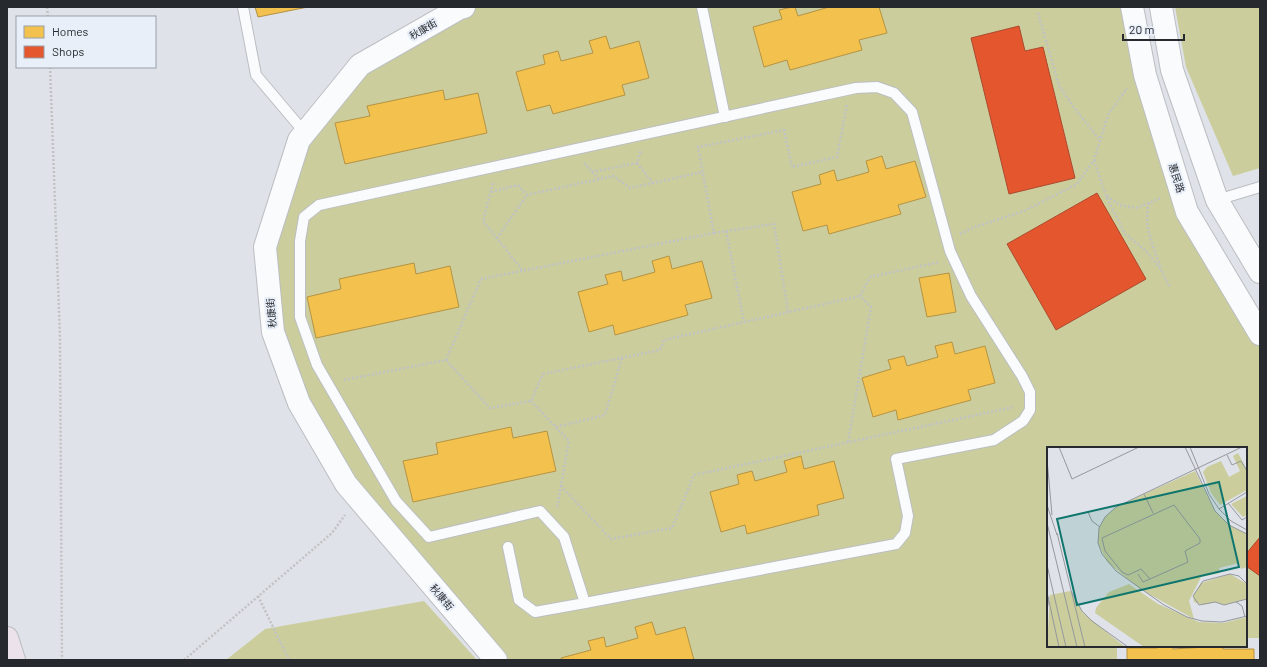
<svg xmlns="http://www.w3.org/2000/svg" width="1267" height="667" viewBox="0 0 1267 667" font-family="Barlow,'Noto Sans SC',sans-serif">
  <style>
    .green { fill: #cbce9c }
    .homes { fill: #f2c14e; stroke: #b59344 }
    .shops { fill: #e4572e; stroke: #ab492e }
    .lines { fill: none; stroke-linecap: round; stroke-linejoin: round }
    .lane-casing { stroke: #bbbec2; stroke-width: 12 }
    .secondary-casing { stroke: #bbbec2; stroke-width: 24 }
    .highway-casing { stroke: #bcbec1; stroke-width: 24 }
    .path { stroke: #c1c2c3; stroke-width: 2.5; stroke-dasharray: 2 2; stroke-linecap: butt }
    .lane { stroke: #fafbfc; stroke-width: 10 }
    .secondary { stroke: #fafbfc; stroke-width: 22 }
    .highway { stroke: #ece2eb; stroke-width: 22 }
    .labels { text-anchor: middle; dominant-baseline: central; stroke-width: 4; stroke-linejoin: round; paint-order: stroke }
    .street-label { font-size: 10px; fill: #26292d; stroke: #e8eff9 }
    .inset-road { fill: none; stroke: #95989d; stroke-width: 1 }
    .view { fill: #0f766e; fill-opacity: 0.15; stroke: #0f766e; stroke-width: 2 }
    .inset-edge { fill: none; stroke: #26292d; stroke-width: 2 }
  </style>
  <rect width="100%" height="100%" fill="#dfe2e8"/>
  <g class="green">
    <path d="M464 7H1132L1183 201 1260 334V638H1246V448H1048V646H1117V660H496L346 484 299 403 265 247 299 140 360 65Z"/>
    <path d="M1175 7H1260V168L1233 176 1186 67Z"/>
    <path d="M424 601 477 660H226L265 629Z"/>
  </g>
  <g class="homes">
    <path d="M255 7H308L258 17Z"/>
    <path d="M792 7H795L798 16 829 7H879L887 33 859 40 862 50 790 70 787 60 764 67 753 27 782 19 779 10Z"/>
    <path d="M606 36 610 49 639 41 649 78 622 85 625 95 553 114 550 105 527 111 516 72 545 64 543 55 558 51 561 61 593 53 589 41Z"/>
    <path d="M443 90 445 100 478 93 487 133 345 164 335 123 370 116 367 106Z"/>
    <path d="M882 156 886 169 915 161 926 197 898 205 901 214 829 234 827 225 803 231 792 192 821 184 819 175 834 170 837 181 869 172 866 161Z"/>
    <path d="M669 256 672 269 702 261 712 298 685 305 688 315 615 335 613 325 589 332 578 292 608 284 605 275 621 271 623 281 655 272 652 261Z"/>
    <path d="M414 263 416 274 450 266 459 307 316 338 307 297 341 289 339 279Z"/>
    <path d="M949 273 956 312 927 317 919 278Z"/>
    <path d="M952 342 955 354 985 346 995 383 968 390 971 400 898 420 896 410 873 417 862 378 891 369 888 360 904 356 907 366 938 357 935 346Z"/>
    <path d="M511 427 513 438 547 431 556 471 413 502 403 461 438 454 436 443Z"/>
    <path d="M801 456 804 469 834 461 844 498 817 505 819 515 747 534 745 525 721 532 710 492 739 484 737 475 752 471 755 481 787 472 784 461Z"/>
    <path d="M652 622 656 635 685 627 694 660H562L561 658 591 650 588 641 604 637 606 647 638 638 635 627Z"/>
    <path d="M1157 646H1173V649L1223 646V649H1254V660H1127V648H1157Z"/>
  </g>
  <g class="shops">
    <path d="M1019 26 1025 51 1043 47 1075 178 1009 194 971 38Z"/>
    <path d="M1097 193 1146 279 1056 330 1007 244Z"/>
    <path d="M1260 537V576L1246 566V554Z"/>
  </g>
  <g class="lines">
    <defs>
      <g id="lane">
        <path d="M243 7 256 75 305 133"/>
        <path d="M702 7 725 117"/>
        <path d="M1217 200 1260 187"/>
        <path d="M508 547 519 600 535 612 585 603 896 544 905 533 908 516 896 459 994 440 1023 421 1030 410V392L1022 376 971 296 950 251 912 112 894 93 877 87 856 88 319 205 304 217 300 241V317L317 365 396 501 429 537 540 511 564 537 585 603"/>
      </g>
      <g id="secondary">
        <path d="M464 7 460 8 360 65 299 140 265 247 273 332 299 403 346 484 496 660"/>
        <path d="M1132 7 1145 75 1187 212 1260 334"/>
        <path d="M1161 7 1172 70 1217 200 1260 272"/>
      </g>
      <path id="highway" d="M7 638 14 660"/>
    </defs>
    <use href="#lane" class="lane-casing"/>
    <use href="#secondary" class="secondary-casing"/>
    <use href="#highway" class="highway-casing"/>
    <g class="path">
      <path d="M47 7 48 17"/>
      <path d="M1038 13 1059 86 1075 109 1100 140"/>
      <path d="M50 67 60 338 62 660"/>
      <path d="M1094 160 1106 196 1125 234 1146 251 1160 268 1170 288"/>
      <path d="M584 163 599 179"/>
      <path d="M637 163 653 183"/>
      <path d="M592 172 637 163 641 150"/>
      <path d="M493 183 483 221 523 271"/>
      <path d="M491 192 518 185 527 195"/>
      <path d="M1107 196 1120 205 1136 208 1161 198"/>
      <path d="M1149 203C1143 225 1153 246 1160 266"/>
      <path d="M726 231 744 322"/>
      <path d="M714 233 774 224 788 312"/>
      <path d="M960 234 975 227 1024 211 1077 184 1094 160 1108 115 1127 88"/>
      <path d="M497 238 527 195 613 176 630 188 702 172"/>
      <path d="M446 360 481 279 714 233 698 147 784 130 792 167 837 157 847 104"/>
      <path d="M344 380 446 360 490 408 531 401 543 374 660 350 664 340 860 296 870 277 939 262"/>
      <path d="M531 401 569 441 557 508"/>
      <path d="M556 427 605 415 622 358"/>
      <path d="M848 442 871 307 860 296"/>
      <path d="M561 486 611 539 672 528 694 475 1014 407"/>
      <path d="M258 596 289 660"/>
      <path d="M184 660 332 533 345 515"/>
    </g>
    <use href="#lane" class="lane"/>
    <use href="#secondary" class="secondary"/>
    <use href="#highway" class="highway"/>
  </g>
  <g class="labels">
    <g class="street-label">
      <text transform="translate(423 29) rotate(-30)">秋康街</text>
      <text transform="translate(1177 178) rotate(73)">惠民路</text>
      <text transform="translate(271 313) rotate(-95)">秋康街</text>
      <text transform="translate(442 597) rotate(50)">秋康街</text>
    </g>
  </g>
  <g transform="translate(1047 447)">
    <rect width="200" height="200" fill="#dfe2e8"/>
    <path d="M191 6 200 23V43L173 58 164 46 156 25 160 20 174 14 182 30 193 24 186 9ZM148 24 168 64 182 78 200 87V120L194 122 192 116 172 121 173 126 154 130 142 154 147 172 93 142 60 115 51 96 52 81 58 70 69 60ZM200 49V68L196 70 184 57ZM183 127 200 137V152L177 158 169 155 156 158 147 155 146 149 154 136ZM82 137 111 157 152 175 176 176 200 170V200H97L48 166 49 161 62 145ZM23 144 36 166 78 200H0L3 148Z" fill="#cbce9c"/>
    <path class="inset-road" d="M12 0 25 32 92 0M138 0 168 64 182 78 200 87M143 0 162 47 172 62 184 74 200 83M195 0 69 60 58 70 52 81 51 96 55 107 69 124 117 158 140 170 155 174 175 175 200 169M180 8 185 18 194 14 200 24M0 12 5 68M97 47 106 66M181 56 195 73 200 70M0 58 10 88M172 62 200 45M41 65 45 74 53 80M0 76 30 200M10 86 38 200M0 118 19 200M91 127 96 135 103 132 141 115 138 104 153 96V92L127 58 55 91 58 104 75 125 81 128 94 122 103 132M200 137 192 129 183 127 156 134 146 149 152 158 168 155 177 158 200 152M24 144 35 164 45 174 81 200M0 145 12 200M189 155 195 159 198 170M0 164 2 150"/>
    <path class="view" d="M172 35 192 120 30 158 10 72Z"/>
    <rect width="200" height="200" class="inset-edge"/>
  </g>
  <rect width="1267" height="667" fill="none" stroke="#26292d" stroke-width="16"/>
  <rect x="16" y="16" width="140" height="52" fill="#e8eff9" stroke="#9aa0a7"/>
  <rect x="24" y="26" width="20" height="12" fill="#f2c14e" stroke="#9aa0a7"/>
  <text x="52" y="36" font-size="12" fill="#26292d">Homes</text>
  <rect x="24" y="46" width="20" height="12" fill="#e4572e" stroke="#9aa0a7"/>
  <text x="52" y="56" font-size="12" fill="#26292d">Shops</text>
  <path d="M1123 34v6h61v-6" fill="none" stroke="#26292d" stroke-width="2"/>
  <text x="1129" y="34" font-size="12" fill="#26292d" stroke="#e8eff9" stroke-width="3" paint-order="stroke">20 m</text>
</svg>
